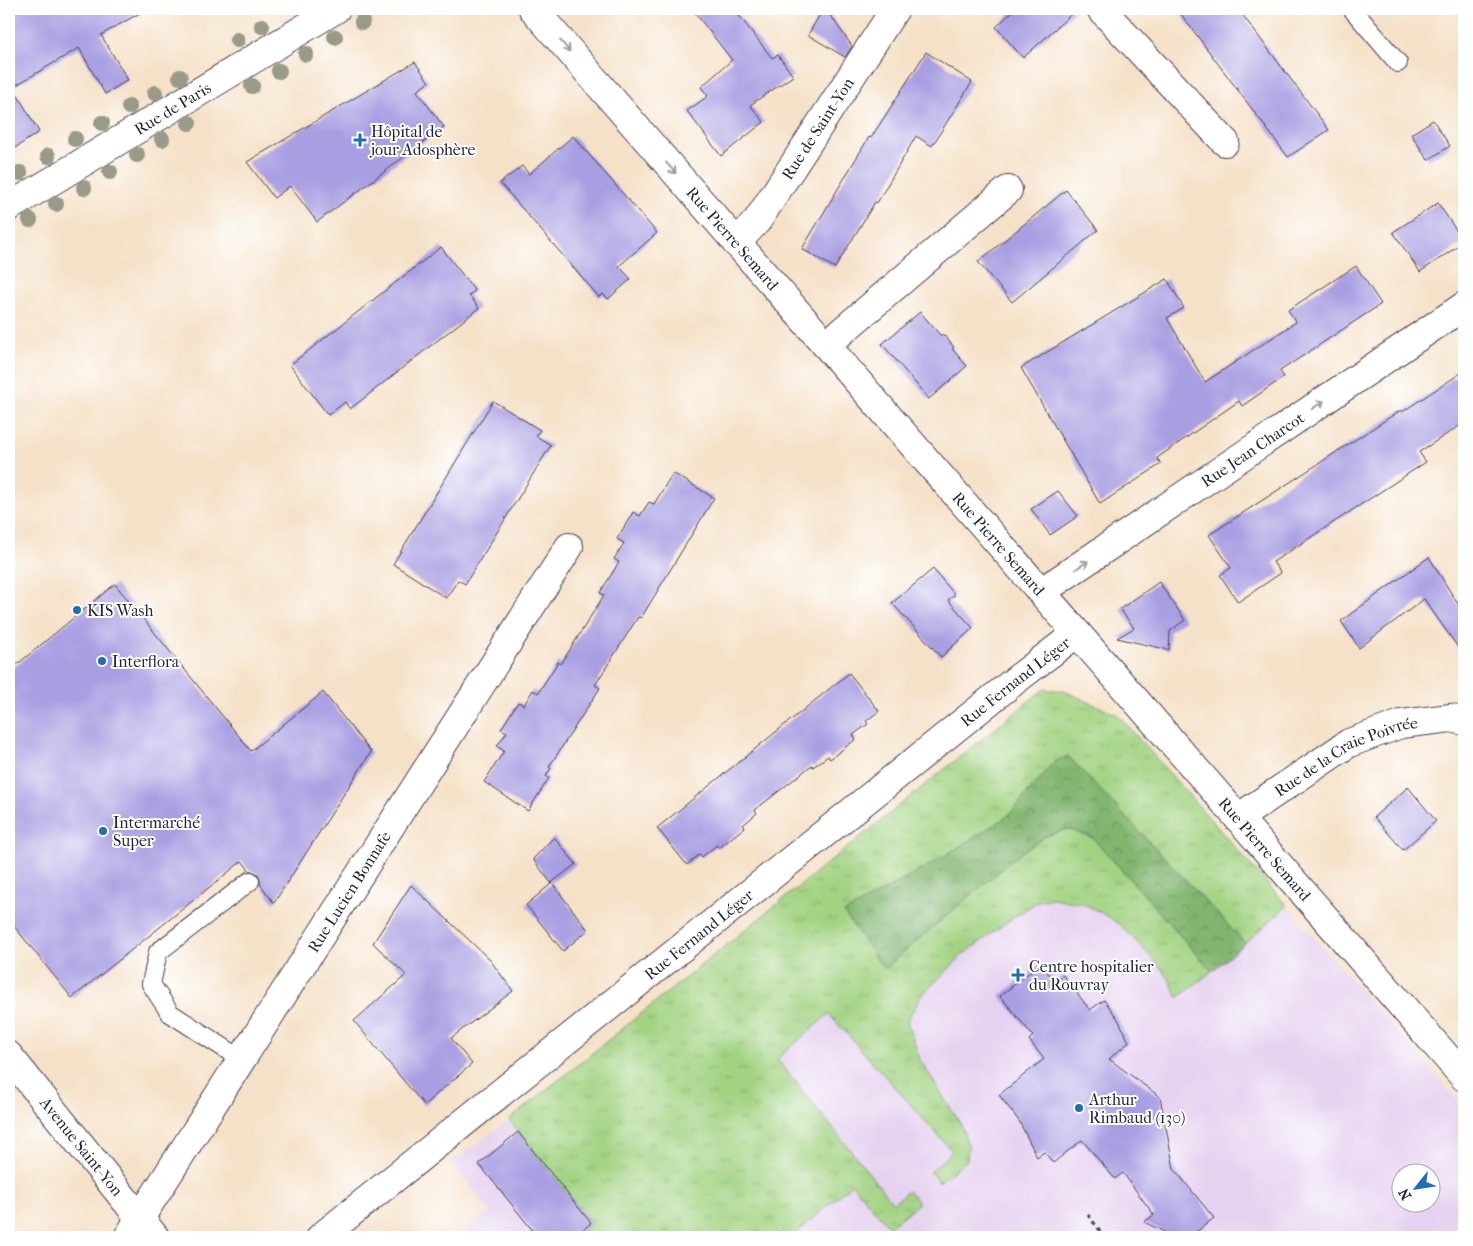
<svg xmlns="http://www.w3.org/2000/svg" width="1473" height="1246" viewBox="0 0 1473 1246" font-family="'IM FELL French Canon',serif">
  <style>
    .built { fill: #e6d2f0; fill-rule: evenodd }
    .grass { fill: url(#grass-tufts); stroke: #627a5e }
    .forest { fill: url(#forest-crowns); stroke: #526c56 }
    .building { fill: #a89ee2 }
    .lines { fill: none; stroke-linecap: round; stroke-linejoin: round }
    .lane-casing { stroke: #423f50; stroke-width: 20 }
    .street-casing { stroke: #423f50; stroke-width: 30 }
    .secondary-casing { stroke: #423f50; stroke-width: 30 }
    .path { stroke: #423f50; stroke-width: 3; stroke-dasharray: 4 4; stroke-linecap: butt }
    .lane { stroke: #fff; stroke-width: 18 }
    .street { stroke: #fff; stroke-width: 28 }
    .secondary { stroke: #fff; stroke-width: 28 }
    .tree { fill: #9a9a88 }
    .oneway { stroke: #9c9ca7 }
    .poi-dot { fill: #1f6fb2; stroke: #fff; stroke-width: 2 }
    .labels { text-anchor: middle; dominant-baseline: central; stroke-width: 4; stroke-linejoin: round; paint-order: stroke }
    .street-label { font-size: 16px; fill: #22223b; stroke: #fff }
    .poi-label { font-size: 16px; fill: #22223b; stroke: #fff; text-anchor: start }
  </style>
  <defs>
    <pattern id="grass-tufts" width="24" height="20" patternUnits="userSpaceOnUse" patternTransform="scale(1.25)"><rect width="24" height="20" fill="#a3d382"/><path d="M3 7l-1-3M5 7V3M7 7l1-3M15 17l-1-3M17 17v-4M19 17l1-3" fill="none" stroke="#8cb571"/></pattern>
    <pattern id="forest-crowns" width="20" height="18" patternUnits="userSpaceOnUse" patternTransform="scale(1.25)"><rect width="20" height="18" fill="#82b570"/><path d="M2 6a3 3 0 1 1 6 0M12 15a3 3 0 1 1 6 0" fill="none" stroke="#6a935d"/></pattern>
  </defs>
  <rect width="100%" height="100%" fill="#fff"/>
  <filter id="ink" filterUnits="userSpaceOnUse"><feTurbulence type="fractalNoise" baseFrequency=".02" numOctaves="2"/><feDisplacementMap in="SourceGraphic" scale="10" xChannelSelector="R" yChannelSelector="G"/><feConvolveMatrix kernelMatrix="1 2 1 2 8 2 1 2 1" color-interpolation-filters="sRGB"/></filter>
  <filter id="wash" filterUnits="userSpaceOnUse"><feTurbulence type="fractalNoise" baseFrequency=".0096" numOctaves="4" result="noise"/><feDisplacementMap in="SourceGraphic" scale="20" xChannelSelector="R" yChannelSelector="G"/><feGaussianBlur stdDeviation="1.12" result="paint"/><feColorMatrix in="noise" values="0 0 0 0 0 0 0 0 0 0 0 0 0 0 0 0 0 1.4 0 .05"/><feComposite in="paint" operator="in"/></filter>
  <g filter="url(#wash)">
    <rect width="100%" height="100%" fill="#f5e1c7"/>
    <path class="built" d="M1044 689 1064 691 1118 715 1464 1108V1237H457L490 1211 451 1163 509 1120ZM1400 1174H1430V1204H1400Z"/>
    <path class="grass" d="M1044 689 1064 691 1118 715 1287 906 1245 943 1068 756 1054 762 1008 816 935 862 844 913 884 968 1022 852 1046 836 1068 829 1093 838 1212 971 1178 998 1168 977 1154 960 1120 925 1102 913 1084 904 1053 898 1038 901 1004 924 963 955 921 996 907 1021 920 1060 961 1125 968 1145 967 1160 939 1182 930 1172 952 1151 829 1014 777 1059 893 1203 908 1191 919 1203 889 1227 852 1184 792 1237H575L591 1223 509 1120Z"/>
    <path class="forest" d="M1068 756 1245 943 1212 971 1093 838 1068 829 1046 836 1022 852 884 969 844 913 935 862 1008 816 1054 762Z"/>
    <g id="blocks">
      <g class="building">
        <path d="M19 9H147L101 35 128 80 105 94 79 48 13 87 39 132 9 152V15Z"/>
        <path d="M692 9H734L772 58 778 55 793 76 750 105 764 122 721 156 687 111 708 96 701 87 732 60Z"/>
        <path d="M823 9H826L852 46 845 57 808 35Z"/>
        <path d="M1015 9H1077L1023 58 996 27Z"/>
        <path d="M1177 9H1238L1329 130 1288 157Z"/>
        <path d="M926 52 972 82 932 146 916 136 877 203 875 202 835 268 802 249 869 137 871 138Z"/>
        <path d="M415 62 429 82 417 91 444 127 317 222 290 186 274 198 247 162Z"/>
        <path d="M1433 120 1450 146 1428 160 1411 134Z"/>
        <path d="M573 136 657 233 619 266 631 279 608 299 603 294 599 297 500 183 522 166 529 174Z"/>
        <path d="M1066 190 1098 230 1012 302 978 262Z"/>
        <path d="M1438 203 1464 242 1420 272 1393 232Z"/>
        <path d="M441 247 475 291 469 295 479 308 350 409 345 402 328 415 290 365Z"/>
        <path d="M1356 266 1381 304 1280 371 1284 377 1242 406 1239 401 1157 458 1161 464 1100 504 1021 368 1167 279 1184 308 1167 318 1205 382 1296 322 1288 310Z"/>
        <path d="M920 312 940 335H944L953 346V350L967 366 929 399 882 344Z"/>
        <path d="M1464 371V423L1419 452 1426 462 1273 562 1281 573 1238 602 1220 575 1231 568 1209 535 1401 410 1402 412Z"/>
        <path d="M493 401 540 430 536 436 551 445 465 584 458 580 446 598 393 564Z"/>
        <path d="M673 473 714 498 641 618 638 617 595 685 600 688 549 767 551 768 546 776 549 778 528 811 484 782 504 751 497 746 507 732 501 729 518 702 524 705 533 690 538 693 558 662 561 664 604 595 600 593 619 562 614 559 624 543 617 539 633 512 640 516 649 502 654 504Z"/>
        <path d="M1058 491 1078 516 1050 535 1031 509Z"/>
        <path d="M1429 557 1464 614V656L1424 599 1359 648 1341 621Z"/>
        <path d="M933 569 955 595 948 600 973 628 941 657 892 603Z"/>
        <path d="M1159 582 1185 620 1170 631 1169 650 1117 638 1134 628 1120 609Z"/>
        <path d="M115 584 251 751 323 692 371 752 274 903 260 884V879L258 874 249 870 242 861 72 998 9 920V671Z"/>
        <path d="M849 673 879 711 866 721 868 724 853 735 856 739 830 759 828 756 813 767 812 765 755 810 757 813 743 825 745 827 719 848 717 845 702 857 700 854 687 865 657 828Z"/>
        <path d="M1408 787 1436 821 1403 850 1374 817Z"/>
        <path d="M554 837 576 864 551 883 533 859Z"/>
        <path d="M552 883 588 930 563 951 526 905Z"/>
        <path d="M411 885 490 960 513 991 451 1038 472 1064 424 1105 354 1021 406 975 373 943Z"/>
        <path d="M1040 964 1055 981 1063 975 1090 1010 1104 1000 1118 1019 1129 1042 1109 1059 1160 1097 1174 1169 1214 1218 1190 1237H1175L1144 1222 1154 1215 1123 1173 1115 1179 1082 1140 1053 1163 1044 1152 1037 1157 1019 1121 999 1095 1044 1059 1029 1040 1033 1036 1000 996Z"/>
        <path d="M518 1132 591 1223 574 1237H538L479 1164Z"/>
      </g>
    </g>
  </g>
  <g filter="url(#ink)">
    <use href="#blocks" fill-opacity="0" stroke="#423f50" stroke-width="1"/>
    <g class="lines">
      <defs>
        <g id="lane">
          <path d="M1352 9 1398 63"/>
          <path d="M241 1059 170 1013 151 984 158 952 250 881"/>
        </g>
        <g id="street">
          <path id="s1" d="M533 9 1464 1077"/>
          <path d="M1101 9 1225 142"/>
          <path id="s2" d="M736 243 757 221 895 9"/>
          <path d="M826 345 1008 190"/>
          <path id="s3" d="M1041 592 1464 306"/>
          <path id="s4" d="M1238 818 1349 743 1401 724 1451 718 1464 721"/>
          <path id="s5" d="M9 1056 155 1237"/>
          <path id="s6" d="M128 1237 569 547"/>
          <path id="s7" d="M321 1237 1017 679 1077 633"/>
        </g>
        <g id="secondary">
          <path id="s8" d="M9 207 336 9"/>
        </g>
      </defs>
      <use href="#lane" class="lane-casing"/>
      <use href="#street" class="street-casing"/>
      <use href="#secondary" class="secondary-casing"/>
      <path class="path" d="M1088 1215 1105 1237"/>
      <use href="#lane" class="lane"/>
      <use href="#street" class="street"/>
      <use href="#secondary" class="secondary"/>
    </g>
    <g class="tree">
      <circle cx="362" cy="22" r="8"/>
      <circle cx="262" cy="26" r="8"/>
      <circle cx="335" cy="37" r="8"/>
      <circle cx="237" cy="40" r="8"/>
      <circle cx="306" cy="54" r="8"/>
      <circle cx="279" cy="71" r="8"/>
      <circle cx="180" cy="77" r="8"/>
      <circle cx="252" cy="86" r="8"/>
      <circle cx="155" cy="93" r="8"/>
      <circle cx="129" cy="107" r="8"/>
      <circle cx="102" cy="123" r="8"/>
      <circle cx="189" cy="123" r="8"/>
      <circle cx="75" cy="139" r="8"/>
      <circle cx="162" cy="139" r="8"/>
      <circle cx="137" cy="155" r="8"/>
      <circle cx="48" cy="156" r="8"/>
      <circle cx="110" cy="172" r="8"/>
      <circle cx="20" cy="173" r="8"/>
      <circle cx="84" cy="188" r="8"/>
      <circle cx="56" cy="204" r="8"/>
      <circle cx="30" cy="220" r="8"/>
    </g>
    <defs><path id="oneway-shaft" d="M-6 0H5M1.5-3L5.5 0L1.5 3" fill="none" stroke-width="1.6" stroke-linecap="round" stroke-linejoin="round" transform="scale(1.25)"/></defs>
    <g class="oneway">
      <use href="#oneway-shaft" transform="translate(565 46) rotate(49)"/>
      <use href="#oneway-shaft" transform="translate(671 168) rotate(49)"/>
      <use href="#oneway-shaft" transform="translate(1318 405) rotate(-34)"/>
      <use href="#oneway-shaft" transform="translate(1082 565) rotate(-34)"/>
    </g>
  </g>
  <g class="poi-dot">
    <path d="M357.5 132.5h5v5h5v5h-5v5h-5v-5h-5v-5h5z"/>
    <circle cx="77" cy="610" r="5"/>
    <circle cx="102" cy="661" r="5"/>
    <circle cx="103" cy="831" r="5"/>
    <path d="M1015.5 967.5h5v5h5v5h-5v5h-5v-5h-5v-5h5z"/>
    <circle cx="1079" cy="1108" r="5"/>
  </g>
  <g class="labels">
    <g class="street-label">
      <text stroke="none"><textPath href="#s8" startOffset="191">Rue de Paris</textPath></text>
      <text stroke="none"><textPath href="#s2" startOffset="141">Rue de Saint-Yon</textPath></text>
      <text stroke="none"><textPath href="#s1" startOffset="304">Rue Pierre Semard</textPath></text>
      <text stroke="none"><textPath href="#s3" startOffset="255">Rue Jean Charcot</textPath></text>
      <text stroke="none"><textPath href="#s1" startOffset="709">Rue Pierre Semard</textPath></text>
      <text stroke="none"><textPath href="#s7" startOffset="889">Rue Fernand Léger</textPath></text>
      <text stroke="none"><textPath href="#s4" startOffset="126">Rue de la Craie Poivrée</textPath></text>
      <text stroke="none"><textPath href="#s1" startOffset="1114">Rue Pierre Semard</textPath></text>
      <text stroke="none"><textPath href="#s6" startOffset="410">Rue Lucien Bonnafe</textPath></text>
      <text stroke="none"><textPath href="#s7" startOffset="484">Rue Fernand Léger</textPath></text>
      <text stroke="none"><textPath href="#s5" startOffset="116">Avenue Saint-Yon</textPath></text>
    </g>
    <g class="poi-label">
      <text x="371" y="131">Hôpital de<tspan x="371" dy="18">jour Adosphère</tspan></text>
      <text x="87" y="610">KIS Wash</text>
      <text x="112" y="661">Interflora</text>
      <text x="113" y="822">Intermarché<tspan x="113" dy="18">Super</tspan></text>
      <text x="1029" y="966">Centre hospitalier<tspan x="1029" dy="18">du Rouvray</tspan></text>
      <text x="1089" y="1099">Arthur<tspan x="1089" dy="18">Rimbaud (130)</tspan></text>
    </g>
  </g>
  <rect width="1473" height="1246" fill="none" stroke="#fff" stroke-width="30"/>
  <g transform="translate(1416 1188) rotate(240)"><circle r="24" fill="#ffffff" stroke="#a7a7b1"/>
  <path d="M0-4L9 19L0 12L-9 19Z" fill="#1f6fb2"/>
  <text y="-8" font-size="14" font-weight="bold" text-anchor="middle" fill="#22223b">N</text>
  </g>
</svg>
